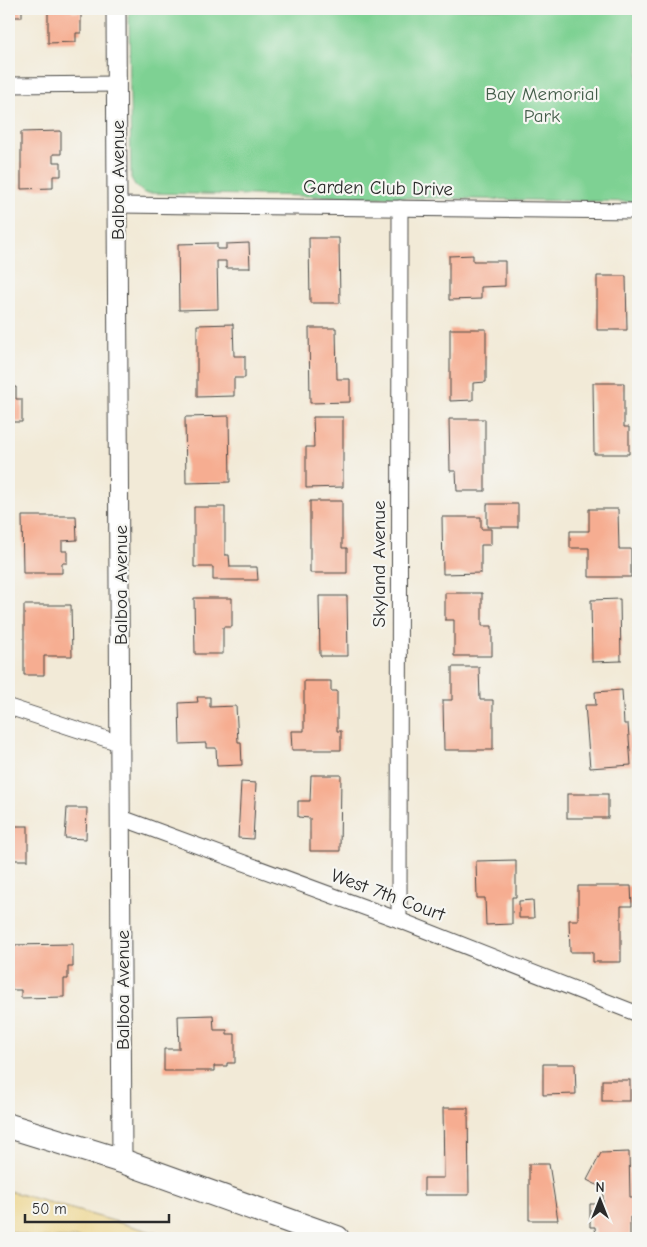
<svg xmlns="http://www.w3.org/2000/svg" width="647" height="1247" viewBox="0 0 647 1247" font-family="'Comic Neue',sans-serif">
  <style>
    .green { fill: #7ed193; stroke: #547e5f }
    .sand { fill: #eeda9e; stroke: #8c8264 }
    .building { fill: #f6ad91 }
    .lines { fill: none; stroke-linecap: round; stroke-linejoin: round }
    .minor-casing { stroke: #494845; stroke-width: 17 }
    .tertiary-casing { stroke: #494845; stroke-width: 21 }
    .primary-casing { stroke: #494845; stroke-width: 26 }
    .minor { stroke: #fff; stroke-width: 15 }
    .tertiary { stroke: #fff; stroke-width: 19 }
    .primary { stroke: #fff; stroke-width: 24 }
    .labels { text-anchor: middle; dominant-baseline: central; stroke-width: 4.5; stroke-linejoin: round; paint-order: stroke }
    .park-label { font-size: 19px; fill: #445d4a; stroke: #f6f6f2 }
    .street-label { font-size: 19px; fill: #2b2b2b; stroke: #f6f6f2 }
  </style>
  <rect width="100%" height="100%" fill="#f6f6f2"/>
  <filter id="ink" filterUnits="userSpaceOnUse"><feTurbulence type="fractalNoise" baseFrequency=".02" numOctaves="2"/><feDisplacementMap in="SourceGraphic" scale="10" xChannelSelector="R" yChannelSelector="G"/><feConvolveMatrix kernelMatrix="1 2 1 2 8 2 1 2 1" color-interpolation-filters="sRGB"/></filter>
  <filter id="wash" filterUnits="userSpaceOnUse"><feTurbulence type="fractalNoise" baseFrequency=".0096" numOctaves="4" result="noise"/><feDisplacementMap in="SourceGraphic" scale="20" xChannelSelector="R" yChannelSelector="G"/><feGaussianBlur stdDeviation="1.12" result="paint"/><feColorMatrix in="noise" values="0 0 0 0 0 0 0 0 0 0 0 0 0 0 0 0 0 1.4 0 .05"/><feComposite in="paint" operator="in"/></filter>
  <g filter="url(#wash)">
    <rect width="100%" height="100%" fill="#f2ead7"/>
    <path class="green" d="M129 9H638V202L144 193 135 185 131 178Z"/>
    <path class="sand" d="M9 1191 173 1238H36L9 1231Z"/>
    <g id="blocks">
      <g class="building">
        <rect x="9" y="9" width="13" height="8"/>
        <path d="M48 9H72V12H81V33H76V42L48 43Z"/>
        <path d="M61 131V154H53V162H61V176H53V188L21 189V132Z"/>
        <path d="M309 238H339L340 303H310Z"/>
        <path d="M217 243V249H226V244L249 243 250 268H226V261H217L218 309 179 310 178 244Z"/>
        <path d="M473 255V261H505V286L481 287V299L449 300V256Z"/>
        <rect x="9" y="272" width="2" height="16"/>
        <path d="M597 276H626L627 330H597Z"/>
        <path d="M233 324 234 356H245V378H234V396L197 397V325Z"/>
        <path d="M309 328H336L337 379H350V402L310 403Z"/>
        <path d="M450 329H486V382L473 383V400L450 401Z"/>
        <path d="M593 383H624V427H629V454H594Z"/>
        <path d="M9 387H16V399H22V422H9Z"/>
        <path d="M229 416 230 482 186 483 185 417Z"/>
        <path d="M313 417H343V487L306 488V447H314Z"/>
        <path d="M449 419H485V491H457L456 471H450Z"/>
        <path d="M310 501H342V548H347V573H310Z"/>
        <rect x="487" y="504" width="31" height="23"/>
        <path d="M194 507H225V555H229L230 567H257L258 580H213V567H194Z"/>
        <path d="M589 509H618L619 549H631V577H589V548H570V531H589Z"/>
        <path d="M22 516H76L77 540 62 541V551H67V563H62V573H23Z"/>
        <path d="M442 517H481V529H491V545H481V573L443 574Z"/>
        <path d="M445 593H482V626H492V656H454V620H445Z"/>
        <path d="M319 596H347L348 656H320Z"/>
        <path d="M194 598H232V627H223V654H195Z"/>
        <path d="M620 599 621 661 592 662 591 600Z"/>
        <path d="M24 605H71L72 656H44V675H24Z"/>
        <path d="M452 667H479L480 700H493V750H444L443 700H452Z"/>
        <path d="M304 681H331V691H337V731H341V750H292L291 731H304Z"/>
        <path d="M622 690 624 724H628L631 765 590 768 585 705H596L595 692Z"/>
        <path d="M197 697H210V707L236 706 238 742H241L242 765 217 766 216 748H206V743L180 744 179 703 198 702Z"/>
        <path d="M311 775H341L340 851H310V818L298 817V801H310Z"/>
        <path d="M241 782 256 783 253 839 238 838Z"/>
        <rect x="567" y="794" width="41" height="24"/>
        <path d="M67 808H87L86 839 65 838Z"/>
        <rect x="9" y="826" width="19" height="34"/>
        <path d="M516 860V897H512V924L486 925 485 898H477L476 861Z"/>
        <path d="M578 886H631L632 906H621V962H593V952H570L569 920H578Z"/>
        <path d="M533 900 534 918H519V901Z"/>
        <path d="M73 944V967H68V979H64V997L21 998V990H9V945Z"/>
        <path d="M213 1015 214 1030H227V1034H235V1063H227V1066H214V1071H164V1049H179L178 1016Z"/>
        <path d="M543 1064H575L576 1094 543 1095Z"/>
        <rect x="602" y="1080" width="28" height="21"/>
        <path d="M443 1108H468L469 1195H424V1178H444Z"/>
        <path d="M629 1152 630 1197H636V1217H630V1238H596L595 1227H590V1204H603V1188L587 1180 601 1153Z"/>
        <path d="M529 1164H549L558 1220H529Z"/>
      </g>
    </g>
  </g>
  <g filter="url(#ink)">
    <use href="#blocks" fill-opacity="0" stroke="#494845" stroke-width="1"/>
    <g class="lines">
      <defs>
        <g id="minor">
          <path d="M9 85 117 84"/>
          <path d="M118 205 638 211"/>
          <path d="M9 707 122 744"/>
          <path d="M122 818 399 920 638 1014"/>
          <path d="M399 920 400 208"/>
        </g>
        <path id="tertiary" d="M116 9 122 1161"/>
        <path id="primary" d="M9 1126 122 1161 337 1238"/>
      </defs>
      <use href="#minor" class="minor-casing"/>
      <use href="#tertiary" class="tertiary-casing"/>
      <use href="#primary" class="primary-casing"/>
      <use href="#minor" class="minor"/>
      <use href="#tertiary" class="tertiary"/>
      <use href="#primary" class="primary"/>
    </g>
  </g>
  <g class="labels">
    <g class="park-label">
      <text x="542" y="94">Bay Memorial<tspan x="542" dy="22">Park</tspan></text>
    </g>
    <g class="street-label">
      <text transform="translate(118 180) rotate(-90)">Balboa Avenue</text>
      <text transform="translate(378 188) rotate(1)">Garden Club Drive</text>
      <text transform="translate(379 564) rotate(-90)">Skyland Avenue</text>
      <text transform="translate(121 585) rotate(-90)">Balboa Avenue</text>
      <text transform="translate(388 895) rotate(20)">West 7th Court</text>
      <text transform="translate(123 990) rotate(-90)">Balboa Avenue</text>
    </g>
  </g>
  <rect width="647" height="1247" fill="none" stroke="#f6f6f2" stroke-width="30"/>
  <g transform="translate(600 1200)" stroke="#f6f6f2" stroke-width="4" paint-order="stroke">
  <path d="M0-4L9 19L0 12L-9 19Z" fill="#2b2b2b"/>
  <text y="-8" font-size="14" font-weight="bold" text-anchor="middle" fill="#2b2b2b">N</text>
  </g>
  <path d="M25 1214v8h144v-8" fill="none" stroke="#2b2b2b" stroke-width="2.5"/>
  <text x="32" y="1214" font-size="15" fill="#2b2b2b" stroke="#f6f6f2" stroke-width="4" paint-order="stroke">50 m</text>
</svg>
